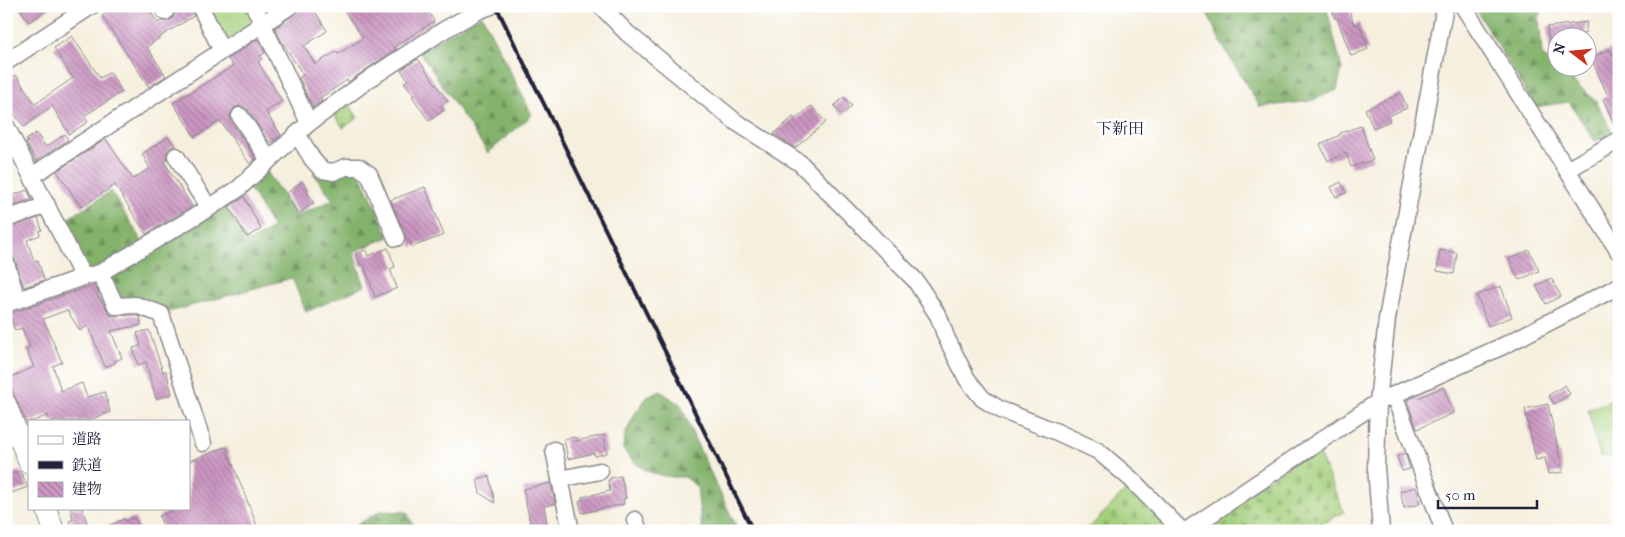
<svg xmlns="http://www.w3.org/2000/svg" width="1625" height="537" viewBox="0 0 1625 537" font-family="'IM FELL French Canon','Noto Serif JP',serif">
  <style>
    .green { fill: #a4cf7b; stroke: #63785b }
    .forest { fill: url(#forest-firs); stroke: #526a53 }
    .cemetery { fill: url(#cemetery-stones); stroke: #63785b }
    .building { fill: url(#building-back-hatch) }
    .lines { fill: none; stroke-linecap: round; stroke-linejoin: round }
    .minor-casing { stroke: #8c888c; stroke-width: 19 }
    .major-casing { stroke: #8c888c; stroke-width: 22 }
    .minor { stroke: #fff; stroke-width: 16 }
    .major { stroke: #fff; stroke-width: 20 }
    .rail { stroke: #22223b; stroke-width: 4 }
    .labels { text-anchor: middle; dominant-baseline: central; stroke-width: 5; stroke-linejoin: round; paint-order: stroke }
    .quarter-label { font-size: 16px; fill: #22223b; stroke: #fff }
  </style>
  <defs>
    <pattern id="forest-firs" width="22" height="20" patternUnits="userSpaceOnUse" patternTransform="scale(1.25)"><rect width="22" height="20" fill="#83b26b"/><path d="M5 1l3.5 6h-7zM16 11l3.5 6h-7z" fill="#6b9059"/></pattern>
    <pattern id="cemetery-stones" width="16" height="16" patternUnits="userSpaceOnUse" patternTransform="scale(1.25)"><rect width="16" height="16" fill="#a4cf7b"/><path d="M2 7V4a2 2 0 0 1 4 0v3zM10 15v-3a2 2 0 0 1 4 0v3z" fill="#8db16b"/></pattern>
    <pattern id="building-back-hatch" width="6" height="6" patternUnits="userSpaceOnUse" patternTransform="scale(1.25)"><rect width="6" height="6" fill="#cb96c1"/><path d="M-1 5l2 2M0 0l6 6M5-1l2 2" fill="none" stroke="#a47a9e"/></pattern>
  </defs>
  <rect width="100%" height="100%" fill="#fff"/>
  <filter id="ink" filterUnits="userSpaceOnUse"><feTurbulence type="fractalNoise" baseFrequency=".02" numOctaves="2"/><feDisplacementMap in="SourceGraphic" scale="10" xChannelSelector="R" yChannelSelector="G"/><feConvolveMatrix kernelMatrix="1 2 1 2 8 2 1 2 1" color-interpolation-filters="sRGB"/></filter>
  <filter id="wash" filterUnits="userSpaceOnUse"><feTurbulence type="fractalNoise" baseFrequency=".0096" numOctaves="4" result="noise"/><feDisplacementMap in="SourceGraphic" scale="20" xChannelSelector="R" yChannelSelector="G"/><feGaussianBlur stdDeviation="1.12" result="paint"/><feColorMatrix in="noise" values="0 0 0 0 0 0 0 0 0 0 0 0 0 0 0 0 0 1.4 0 .05"/><feComposite in="paint" operator="in"/></filter>
  <g filter="url(#wash)">
    <rect width="100%" height="100%" fill="#f5efdd"/>
    <g class="green">
      <path d="M204 6H247L253 19 251 24 225 42Z"/>
      <path d="M1619 398V455L1600 457 1588 409Z"/>
    </g>
    <g class="forest">
      <path d="M1204 6H1326L1342 69 1337 90 1311 101 1260 107 1221 43Z"/>
      <path d="M1474 6H1544L1539 18 1542 55 1595 100 1613 133 1595 141 1569 102 1535 107Z"/>
      <path d="M482 15 532 115 488 153 419 51Z"/>
      <path d="M358 168 389 237 353 252 365 286 306 312 292 278 165 313 118 301 107 275 224 205 248 242 273 228 248 186 266 170 296 216 333 200 314 174V171Z"/>
      <path d="M111 191 143 243 87 272 61 223Z"/>
      <path d="M660 391 681 405 695 440 736 526 728 531H702L697 487 685 477C659 478 639 472 623 449L625 434 636 412 648 396Z"/>
      <path d="M380 511 407 512 416 531H355V526Z"/>
    </g>
    <g class="cemetery">
      <path d="M347 100 358 118 343 128 331 110Z"/>
      <path d="M1316 447 1344 512 1308 531H1214L1208 520Z"/>
      <path d="M1133 483 1180 531H1082L1091 526Z"/>
    </g>
    <g id="blocks">
      <g class="building">
        <path d="M18 6H53L29 22Z"/>
        <path d="M116 6H147L158 23 161 21H169L173 18 175 12 173 6H189L194 16 166 33 147 47 166 76 149 87 102 16Z"/>
        <path d="M306 6H312L327 31 304 46 315 64 336 52 338 54 363 38 341 6H425L434 21 394 47 396 49 348 82 347 80 320 98 322 101 313 108 299 78 303 75 282 42 275 28Z"/>
        <path d="M1331 6H1348L1354 25 1359 23 1368 49 1351 56 1337 18 1335 19Z"/>
        <path d="M1587 22 1585 34 1565 31 1566 38H1558V58L1551 59 1547 27Z"/>
        <path d="M72 36 100 78 110 72 122 92 84 116 88 122 69 134 52 106 24 127 6 102V82L16 75 35 104 73 78 54 48Z"/>
        <path d="M258 39 265 53 260 56 262 59 258 62 282 101 266 112 281 135 270 143 248 110 240 106 234 108 230 116 231 121 256 159 250 164 220 121 195 137 173 103 233 66 228 59Z"/>
        <path d="M1610 49 1619 67V130H1617L1603 99 1608 96 1591 58Z"/>
        <path d="M418 59 448 101 441 106 444 110 429 121 412 96 414 95 404 82 408 80 401 70Z"/>
        <path d="M1401 93 1407 108 1388 116 1390 121 1373 128 1365 109Z"/>
        <path d="M844 97 852 106 842 115 834 106Z"/>
        <path d="M811 106 826 122 795 148 774 134 793 117 796 119Z"/>
        <path d="M1361 126 1373 160 1351 167 1346 153 1328 161 1320 144 1340 135V133Z"/>
        <path d="M36 133 46 147 65 134 68 140 36 161 26 143 28 142 26 140Z"/>
        <path d="M168 137 176 146 171 147 167 151V160L164 162 192 206 146 234 115 185 81 207 57 171 106 139 133 179 150 168 142 154Z"/>
        <path d="M302 181 308 190 306 191 314 203 298 214 286 194Z"/>
        <path d="M1341 182 1346 193 1336 197 1331 187Z"/>
        <path d="M425 187 444 235 412 247 408 237 406 238 391 200Z"/>
        <path d="M27 190 32 199 6 208V198Z"/>
        <path d="M244 197 261 229 247 237 229 207Z"/>
        <path d="M38 218 42 230 39 231 40 235 27 240 34 261 38 260 44 280 24 287 15 260 12 255 6 253V229Z"/>
        <path d="M388 248 395 267 390 269 397 288 375 297 364 265 361 266 356 253 366 250 368 256Z"/>
        <path d="M1440 250 1457 253 1454 274 1437 271Z"/>
        <path d="M1529 250 1539 271 1519 280 1509 259Z"/>
        <path d="M1551 278 1561 296 1546 304 1536 286Z"/>
        <path d="M94 285 99 293 97 294 111 316 134 315 140 317 141 325 111 331 122 358 115 361V363L105 367 88 326 80 331 67 310 43 319 62 362 53 366 61 391 82 383 87 397 105 392 110 412 87 421H50L48 415 34 421H29L27 424 7 379 34 367 26 349 30 347 22 328 15 330 9 314Z"/>
        <path d="M1501 286 1512 317 1488 326 1477 295Z"/>
        <path d="M149 330 163 372 166 371 172 394 156 399 146 362 138 365 133 348 141 346 137 333Z"/>
        <path d="M1565 385 1570 394 1554 404 1549 395Z"/>
        <path d="M1443 387 1454 413 1417 429 1407 400 1417 396 1418 398Z"/>
        <path d="M1548 404 1563 472 1548 474 1545 458 1536 460 1525 409Z"/>
        <path d="M604 435 607 453 595 456 594 453 568 459 564 439 575 437 576 441Z"/>
        <path d="M226 447 259 531H179L178 526 165 531 159 516 178 508H189V461Z"/>
        <path d="M1405 453 1410 469 1402 471 1397 456Z"/>
        <path d="M20 471 28 487 11 493 6 476Z"/>
        <path d="M489 476 495 503 480 493 477 479Z"/>
        <path d="M621 476 626 498 623 499 624 504 582 513 579 501 582 500V497L610 491 608 480H611L610 478Z"/>
        <path d="M551 483 555 504 544 506 548 528 532 531 523 489Z"/>
        <path d="M1416 487 1420 504 1404 508 1400 491Z"/>
        <path d="M71 508H82L90 531H73L69 521 73 520Z"/>
        <path d="M132 518 133 519 135 518 139 528 133 531H97L124 519 125 521Z"/>
      </g>
    </g>
  </g>
  <g filter="url(#ink)">
    <use href="#blocks" fill-opacity="0" stroke="#8c888c" stroke-width="1"/>
    <g class="lines">
      <defs>
        <g id="minor">
          <path d="M162 6 165 12"/>
          <path d="M200 6 222 51"/>
          <path d="M254 6 309 123"/>
          <path d="M601 6 627 33 736 122 800 163 915 280 939 317 946 337 967 379 983 399 1001 410 1057 432 1098 451 1131 479 1182 531"/>
          <path d="M1463 6 1619 252"/>
          <path d="M6 62 91 6"/>
          <path d="M240 116 269 160"/>
          <path d="M6 126 83 277"/>
          <path d="M297 134 313 160 322 170 333 172 346 167H359L369 174 396 238"/>
          <path d="M176 156 209 208"/>
          <path d="M1567 170 1619 140"/>
          <path d="M32 176 290 6"/>
          <path d="M6 219 47 205"/>
          <path d="M6 263 17 300"/>
          <path d="M100 273 116 306 136 305 161 314 203 443"/>
          <path d="M6 304 83 277 100 273 209 208 238 189 309 123 372 77 444 30 480 10 491 6"/>
          <path d="M1394 395 1444 531"/>
          <path d="M554 450 571 531"/>
          <path d="M560 479 600 471"/>
          <path d="M635 520 639 531"/>
          <path d="M1186 531 1378 402 1503 346 1619 286"/>
          <path d="M1381 531 1376 467 1378 402 1387 319 1445 6"/>
        </g>
        <g id="major">
          <path d="M6 404 29 463"/>
          <path d="M46 508 54 531"/>
        </g>
      </defs>
      <use href="#minor" class="minor-casing"/>
      <use href="#major" class="major-casing"/>
      <use href="#minor" class="minor"/>
      <use href="#major" class="major"/>
      <path class="rail" d="M496 6 753 531"/>
    </g>
  </g>
  <g class="labels">
    <g class="quarter-label">
      <text x="1120" y="128">下新田</text>
    </g>
  </g>
  <rect width="1625" height="537" fill="none" stroke="#fff" stroke-width="25"/>
  <rect x="28" y="420" width="162" height="90" fill="#ffffff" stroke="#a7a7b1"/>
  <rect x="38" y="436" width="25" height="8" fill="#ffffff" stroke="#a7a7b1"/>
  <text x="72" y="444" font-size="15" fill="#22223b">道路</text>
  <rect x="38" y="461" width="25" height="8" fill="#22223b" stroke="#a7a7b1"/>
  <text x="72" y="470" font-size="15" fill="#22223b">鉄道</text>
  <rect x="38" y="482" width="25" height="15" fill="url(#building-back-hatch)" stroke="#a7a7b1"/>
  <text x="72" y="494" font-size="15" fill="#22223b">建物</text>
  <g transform="translate(1572 52) rotate(286)"><circle r="24" fill="#ffffff" stroke="#a7a7b1"/>
  <path d="M0-4L9 19L0 12L-9 19Z" fill="#c8321e"/>
  <text y="-8" font-size="14" font-weight="bold" text-anchor="middle" fill="#22223b">N</text>
  </g>
  <path d="M1438 500v8h99v-8" fill="none" stroke="#22223b" stroke-width="2.5"/>
  <text x="1445" y="500" font-size="15" fill="#22223b" stroke="#ffffff" stroke-width="4" paint-order="stroke">50 m</text>
</svg>
